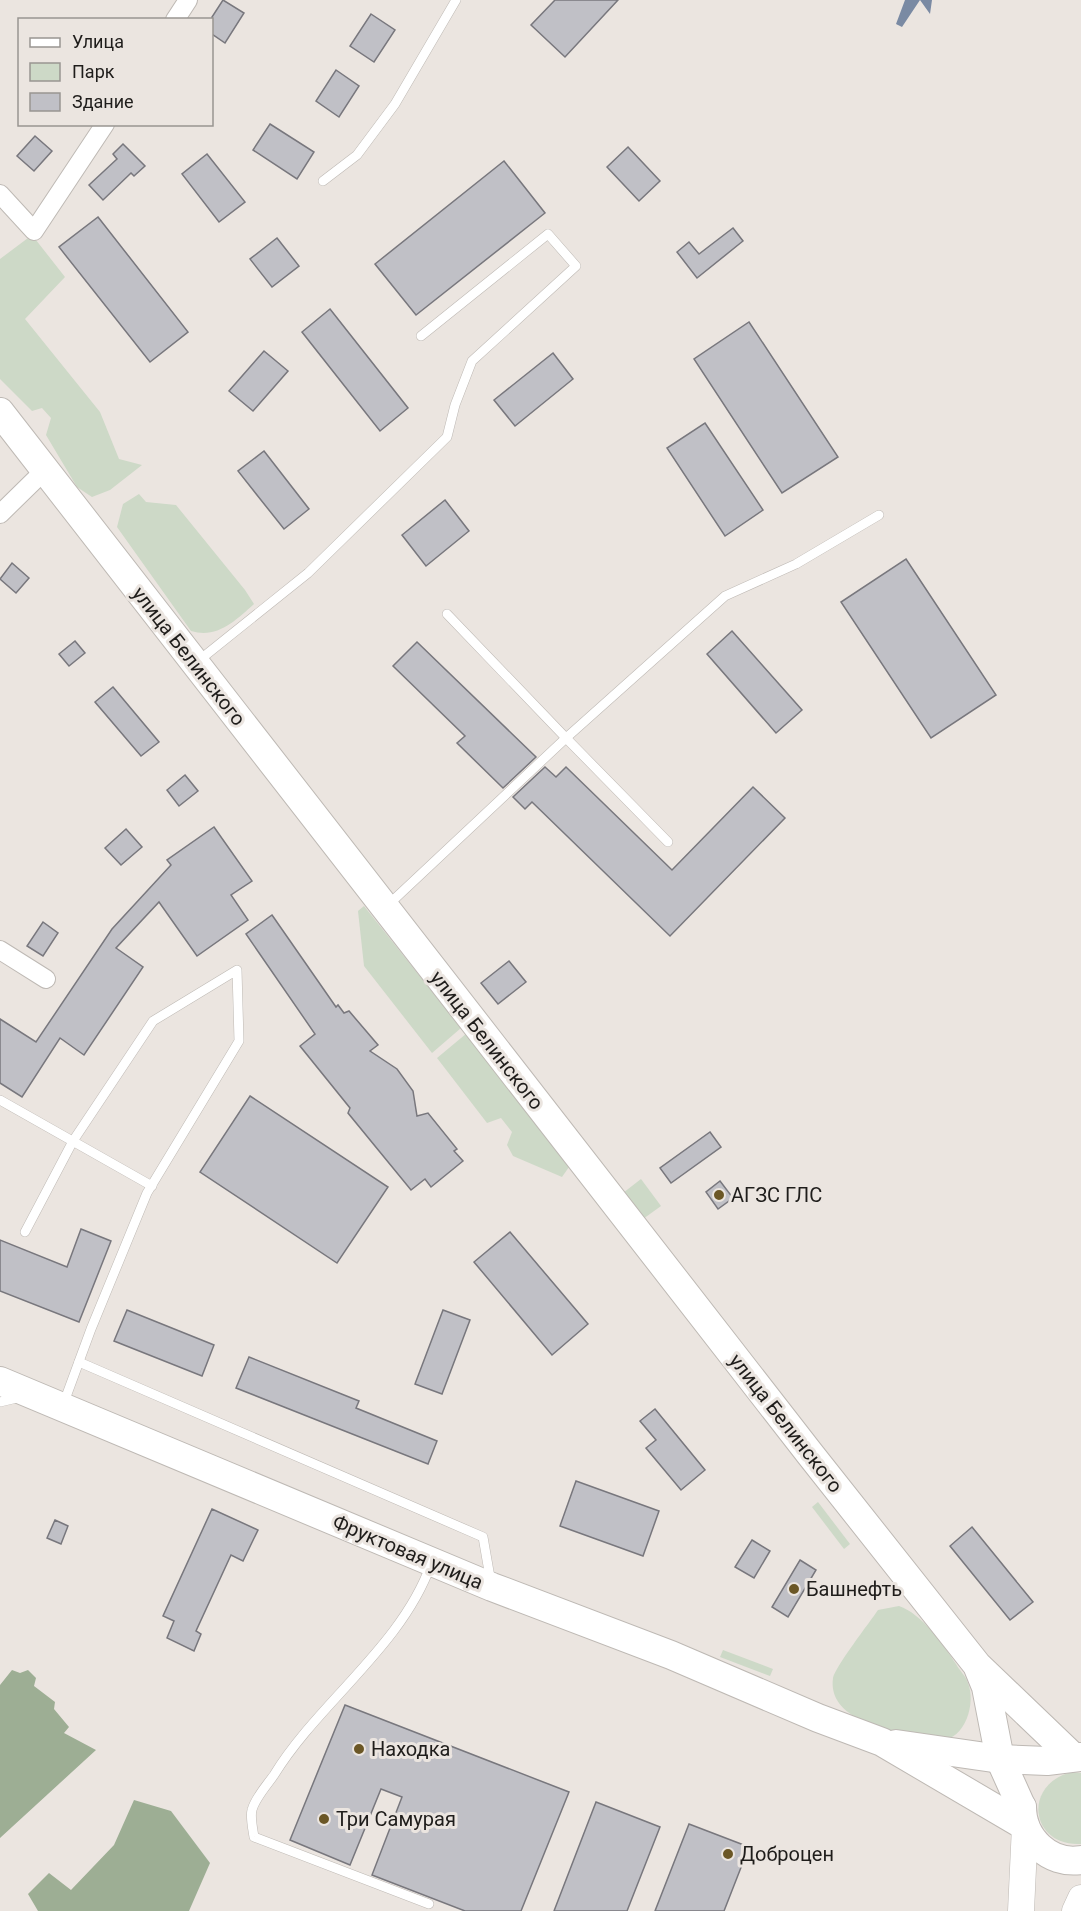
<svg xmlns="http://www.w3.org/2000/svg" width="1081" height="1911" viewBox="0 0 1081 1911" font-family="Roboto,sans-serif">
  <style>
    .green { fill: #cdd9c7 }
    .forest { fill: #9dae94 }
    .water { fill: #7a8aa3 }
    .building { fill: #c0c0c6; stroke: #78777d; stroke-width: 1.5 }
    .lines { fill: none; stroke-linecap: round; stroke-linejoin: round }
    .service-casing { stroke: #beb9b4; stroke-width: 10 }
    .minor-casing { stroke: #beb9b4; stroke-width: 20 }
    .secondary-casing { stroke: #beb9b4; stroke-width: 27 }
    .primary-casing { stroke: #beb9b4; stroke-width: 30 }
    .service { stroke: #fff; stroke-width: 9 }
    .minor { stroke: #fff; stroke-width: 18 }
    .secondary { stroke: #fff; stroke-width: 26 }
    .primary { stroke: #fff; stroke-width: 28 }
    .poi-dot { fill: #6b5726; stroke: #ebe5e0; stroke-width: 2 }
    .labels { text-anchor: middle; dominant-baseline: central; stroke-width: 6; stroke-linejoin: round; paint-order: stroke }
    .street-label { font-size: 20px; fill: #1f1d1b; stroke: #ebe5e0 }
    .poi-label { font-size: 20px; fill: #1f1d1b; stroke: #ebe5e0; text-anchor: start }
  </style>
  <rect width="100%" height="100%" fill="#ebe5e0"/>
  <g class="green">
    <path d="M32 235 65 277 25 319 100 412 119 459 142 465 110 490 92 497 77 487 46 435 51 418 42 408 32 411 0 379V259Z"/>
    <path d="M139 494 146 502 176 505 245 590 254 604C235 621 217 639 191 631L117 527 123 504Z"/>
    <path d="M364 906 461 1028 432 1053 364 966 358 911Z"/>
    <path d="M467 1033 569 1167 562 1177 513 1156 507 1145 512 1132 501 1118 487 1123 437 1058Z"/>
    <path d="M641 1179 661 1206 643 1219 623 1193Z"/>
    <path d="M818 1502 850 1544 844 1549 812 1507Z"/>
    <path d="M899 1606C922 1614 943 1644 956 1664 959 1670 966 1676 968 1683 976 1703 966 1739 940 1741 933 1741 925 1738 918 1737 888 1731 827 1719 833 1678 835 1667 870 1622 878 1610Z"/>
    <path d="M723 1650 773 1669 770 1676 720 1657Z"/>
    <path d="M1072 1772 1081 1773V1844C1030 1847 1022 1784 1072 1772Z"/>
  </g>
  <g class="forest">
    <path d="M12 1670 20 1673 28 1670 36 1678 34 1686 55 1702 54 1709 69 1727 64 1733 96 1750 0 1838V1685Z"/>
    <path d="M134 1800 171 1811 210 1863 189 1911H38L28 1894 49 1873 71 1890 114 1845Z"/>
  </g>
  <path class="water" d="M905 0H932L930 14 920 0 902 27 896 24Z"/>
  <g class="building">
    <path d="M223 0 244 13 225 43 212 34V17Z"/>
    <path d="M555 0H618L565 57 531 25Z"/>
    <path d="M371 14 395 30 374 62 350 46Z"/>
    <path d="M336 70 359 86 339 117 316 101Z"/>
    <path d="M270 124 314 152 297 179 253 150Z"/>
    <path d="M35 136 52 151 34 171 17 156Z"/>
    <path d="M123 144 145 166 134 176 131 173 103 200 89 185 117 159 113 154Z"/>
    <path d="M628 147 660 181 639 201 607 167Z"/>
    <path d="M207 154 245 202 219 222 182 174Z"/>
    <path d="M504 161 545 213 416 315 375 264Z"/>
    <path d="M98 217 188 332 150 362 59 247Z"/>
    <path d="M733 228 743 241 697 278 677 252 689 242 699 254Z"/>
    <path d="M277 238 299 266 272 287 250 259Z"/>
    <path d="M330 309 408 408 380 431 302 332Z"/>
    <path d="M749 322 838 457 782 493 694 359Z"/>
    <path d="M264 351 288 371 253 411 229 391Z"/>
    <path d="M553 353 573 379 515 426 494 400Z"/>
    <path d="M705 423 763 510 725 536 667 448Z"/>
    <path d="M264 451 309 509 284 529 238 471Z"/>
    <path d="M445 500 469 531 426 566 402 535Z"/>
    <path d="M906 559 996 695 931 738 841 602Z"/>
    <path d="M12 563 29 578 16 593 0 579Z"/>
    <path d="M732 631 802 710 776 733 707 654Z"/>
    <path d="M75 641 85 653 69 666 59 654Z"/>
    <path d="M417 642 536 757 503 788 457 743 465 736 393 666Z"/>
    <path d="M113 687 159 742 141 756 95 702Z"/>
    <path d="M545 767 556 777 566 767 672 870 753 787 785 818 670 936 532 802 525 809 513 797Z"/>
    <path d="M185 775 198 791 179 806 167 790Z"/>
    <path d="M214 827 252 881 231 895 248 920 197 956 159 902 116 948 143 967 84 1055 60 1038 22 1097 0 1083V1019L36 1042 112 929 171 865 167 860Z"/>
    <path d="M126 829 142 847 121 865 105 848Z"/>
    <path d="M272 915 336 1007 338 1005 344 1013 349 1011 378 1045 370 1051 397 1069 413 1091 417 1116 428 1113 457 1149 454 1151 463 1161 431 1187 425 1179 411 1190 348 1113 350 1108 300 1046 315 1034 246 934Z"/>
    <path d="M43 922 58 933 43 956 27 946Z"/>
    <path d="M509 961 526 982 498 1004 481 983Z"/>
    <path d="M250 1096 388 1187 337 1263 200 1172Z"/>
    <path d="M710 1132 721 1147 671 1183 660 1168Z"/>
    <path d="M720 1181 733 1198 718 1209 706 1192Z"/>
    <path d="M81 1229 111 1241 79 1322 0 1291V1240L67 1267Z"/>
    <path d="M510 1232 588 1324 552 1355 474 1262Z"/>
    <path d="M127 1310 214 1345 202 1376 114 1341Z"/>
    <path d="M443 1310 470 1320 442 1394 415 1384Z"/>
    <path d="M249 1357 359 1401 356 1408 437 1441 428 1464 236 1388Z"/>
    <path d="M655 1409 705 1470 681 1490 646 1448 656 1440 640 1421Z"/>
    <path d="M576 1481 659 1511 643 1556 560 1526Z"/>
    <path d="M212 1509 258 1530 243 1561 231 1555 196 1631 201 1634 194 1651 167 1638 174 1621 163 1616Z"/>
    <path d="M55 1520 68 1526 61 1544 47 1538Z"/>
    <path d="M972 1527 1033 1602 1010 1620 950 1546Z"/>
    <path d="M752 1540 770 1551 754 1578 735 1567Z"/>
    <path d="M800 1560 816 1570 788 1617 772 1607Z"/>
    <path d="M345 1705 569 1792 521 1911H465L372 1875 402 1797 381 1789 350 1865 290 1840Z"/>
    <path d="M596 1802 660 1827 627 1911H554Z"/>
    <path d="M689 1824 749 1847 724 1911H655Z"/>
  </g>
  <g class="lines">
    <defs>
      <g id="service">
        <path d="M323 181 357 155 395 104 456 0"/>
        <path d="M447 614 566 738 725 596 796 564 879 515"/>
        <path d="M197 662 308 573 447 437 455 405 472 361 576 266 548 234 421 336"/>
        <path d="M387 906 566 738 668 842"/>
        <path d="M0 1100 152 1186"/>
        <path d="M25 1232 73 1141 153 1021 237 970 239 1041 147 1193 91 1329 63 1405"/>
        <path d="M79 1362 483 1537 491 1583"/>
        <path d="M0 1402 21 1397"/>
        <path d="M429 1904 254 1837C253 1830 250 1817 252 1810 255 1798 267 1785 274 1775 318 1703 402 1646 431 1564"/>
      </g>
      <g id="minor">
        <path d="M175 20 188 0"/>
        <path d="M0 194 34 231 105 124"/>
        <path d="M0 514 45 470"/>
        <path d="M0 950 46 979"/>
      </g>
      <g id="secondary">
        <path d="M1021 1911 1025 1826"/>
        <path d="M1075 1911 1081 1898"/>
      </g>
      <g id="primary">
        <path d="M0 412 810 1454 977 1665 1072 1756"/>
        <path d="M0 1381 492 1587 671 1655 818 1718 882 1742 1025 1826"/>
        <path d="M979 1670 986 1687 1000 1759 1022 1808"/>
        <path d="M896 1744 1000 1759 1047 1761 1081 1757"/>
        <path d="M1022 1807C1022 1838 1049 1865 1081 1860"/>
      </g>
    </defs>
    <use href="#service" class="service-casing"/>
    <use href="#minor" class="minor-casing"/>
    <use href="#secondary" class="secondary-casing"/>
    <use href="#primary" class="primary-casing"/>
    <use href="#service" class="service"/>
    <use href="#minor" class="minor"/>
    <use href="#secondary" class="secondary"/>
    <use href="#primary" class="primary"/>
  </g>
  <g class="poi-dot">
    <circle cx="719" cy="1195" r="6"/>
    <circle cx="794" cy="1589" r="6"/>
    <circle cx="359" cy="1749" r="6"/>
    <circle cx="324" cy="1819" r="6"/>
    <circle cx="728" cy="1854" r="6"/>
  </g>
  <g class="labels">
    <g class="street-label">
      <text transform="translate(189 656) rotate(52)">улица Белинского</text>
      <text transform="translate(487 1040) rotate(52)">улица Белинского</text>
      <text transform="translate(786 1423) rotate(52)">улица Белинского</text>
      <text transform="translate(408 1552) rotate(23)">Фруктовая улица</text>
    </g>
    <g class="poi-label">
      <text x="731" y="1195">АГЗС ГЛС</text>
      <text x="806" y="1589">Башнефть</text>
      <text x="371" y="1749">Находка</text>
      <text x="336" y="1819">Три Самурая</text>
      <text x="740" y="1854">Доброцен</text>
    </g>
  </g>
  <rect x="18" y="18" width="195" height="108" fill="#ebe5e0" stroke="#999591" stroke-width="1.5"/>
  <rect x="30" y="38" width="30" height="9" fill="#ffffff" stroke="#999591" stroke-width="1.5"/>
  <text x="72" y="48" font-size="18" fill="#1f1d1b">Улица</text>
  <rect x="30" y="63" width="30" height="18" fill="#cdd9c7" stroke="#999591" stroke-width="1.5"/>
  <text x="72" y="78" font-size="18" fill="#1f1d1b">Парк</text>
  <rect x="30" y="93" width="30" height="18" fill="#c0c0c6" stroke="#999591" stroke-width="1.5"/>
  <text x="72" y="108" font-size="18" fill="#1f1d1b">Здание</text>
</svg>
